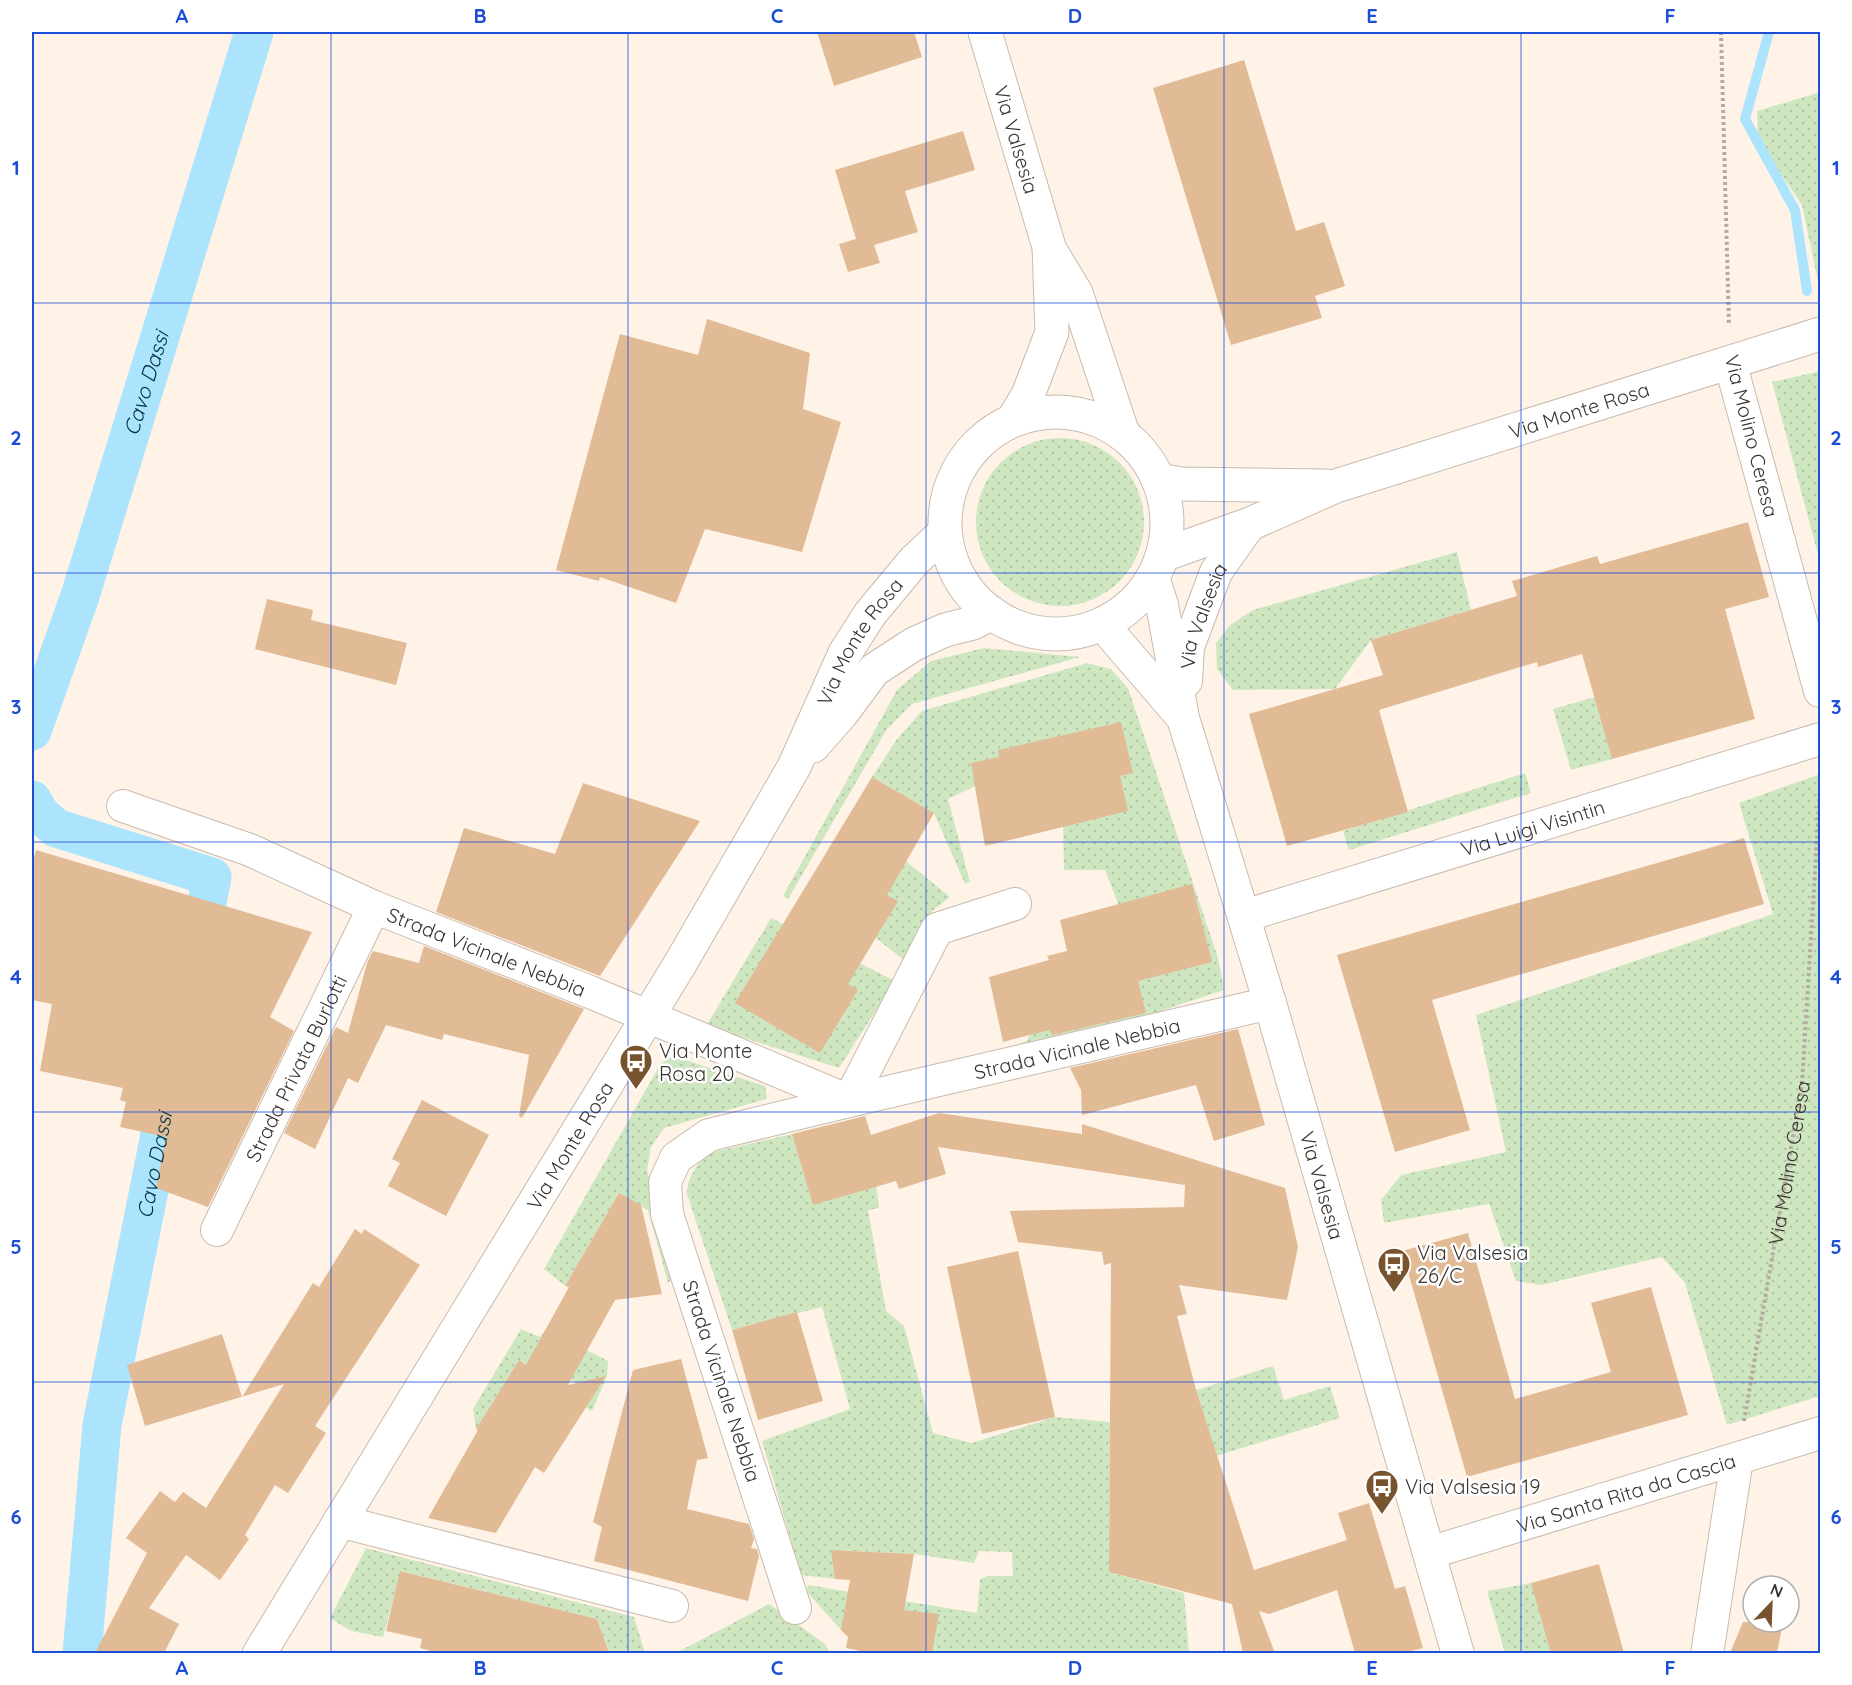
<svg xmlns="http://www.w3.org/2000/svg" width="1852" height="1685" viewBox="0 0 1852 1685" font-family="Quicksand,sans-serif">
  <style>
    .grass { fill: url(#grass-dots) }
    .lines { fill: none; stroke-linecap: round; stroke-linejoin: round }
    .stream { stroke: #abe4fc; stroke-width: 10 }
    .canal { stroke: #abe4fc; stroke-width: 39 }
    .building { fill: #e1ba96 }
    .street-casing { stroke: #c8baad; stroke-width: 34 }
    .secondary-casing { stroke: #c8baad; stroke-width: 35 }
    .path { stroke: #b4aaa1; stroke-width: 4; stroke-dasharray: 3 3; stroke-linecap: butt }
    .street { stroke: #fff; stroke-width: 32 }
    .secondary { stroke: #fff; stroke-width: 33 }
    .grid { fill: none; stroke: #1d4ed8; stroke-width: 1.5; stroke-opacity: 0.55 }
    .labels { text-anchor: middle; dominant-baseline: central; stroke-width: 5; stroke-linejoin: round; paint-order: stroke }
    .street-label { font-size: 20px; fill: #3a342f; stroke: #fff }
    .poi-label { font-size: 20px; fill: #3a342f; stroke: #fff; text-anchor: start }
    .water-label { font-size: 21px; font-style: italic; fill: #013546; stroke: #fff }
    .neatline { fill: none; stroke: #1d4ed8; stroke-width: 2 }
    .grid-label { font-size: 20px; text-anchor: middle; font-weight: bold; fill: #1d4ed8 }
  </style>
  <defs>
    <pattern id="grass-dots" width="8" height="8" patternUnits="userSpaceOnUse" patternTransform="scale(1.5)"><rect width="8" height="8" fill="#cfe7c0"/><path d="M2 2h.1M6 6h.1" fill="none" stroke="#b2c7a5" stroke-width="1.8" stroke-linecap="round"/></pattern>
  </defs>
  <rect width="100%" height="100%" fill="#fff3e8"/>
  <g class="grass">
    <path d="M1820 92V291L1802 205 1758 140 1757 111Z"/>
    <path d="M1820 371V562L1772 382Z"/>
    <circle cx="1060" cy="522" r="84"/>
    <path d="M1457 552 1471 610 1371 640 1335 689 1233 690 1217 669 1216 643 1230 625 1253 610Z"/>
    <path d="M984 648 1080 657 912 704 887 729 788 899 783 896 897 690 931 661Z"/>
    <path d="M1087 663 1111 669 1128 688 1218 958 1224 990 1010 1061 1008 1048 1027 1041 1034 1025 1119 906 1105 870H1064L1063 826 975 786 948 799 970 882 965 884 934 813 872 777 897 739 922 711Z"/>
    <path d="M1595 697 1612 759 1571 770 1553 709Z"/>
    <path d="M1525 773 1531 793 1349 850 1343 831Z"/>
    <path d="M1820 774V1396L1727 1425 1685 1283 1662 1257 1541 1285 1516 1281 1489 1204 1384 1223 1381 1200 1401 1175 1506 1152 1476 1015 1773 914 1739 803Z"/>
    <path d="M881 841 950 897 932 911 905 961 808 884Z"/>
    <path d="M771 918 895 981 839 1068 706 1026Z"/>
    <path d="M673 1056 765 1086 767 1099 664 1128 651 1147 647 1170 676 1274 668 1283 648 1210 619 1193 565 1286 544 1269 661 1063Z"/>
    <path d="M792 1134 813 1204 875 1176 879 1208 868 1210 886 1311 904 1326 933 1433 972 1443 1055 1417 1110 1422 1109 1572 1184 1593 1189 1653H883L841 1630 807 1592 808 1585 977 1613 980 1579 987 1576H1013L1012 1552 979 1551 974 1563 914 1554 832 1550 835 1579 801 1575 762 1441 850 1409 822 1307 732 1330 687 1194 688 1183 695 1168 709 1153Z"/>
    <path d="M521 1329 540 1337 546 1329 608 1361 607 1376 592 1411 575 1403 584 1388 542 1361 536 1371 519 1360 476 1429 473 1409Z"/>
    <path d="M1273 1366 1284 1400 1330 1386 1340 1418 1216 1456 1196 1390Z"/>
    <path d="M366 1548 634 1617 645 1653H609L597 1619 401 1571 383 1637 351 1631 330 1618Z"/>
    <path d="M1531 1583 1597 1653H1505L1487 1591Z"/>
    <path d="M769 1604 825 1644 830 1653 674 1654Z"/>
  </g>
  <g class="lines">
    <path class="stream" d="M1769 32 1745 119 1795 210 1807 291"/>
    <g class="canal">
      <path id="s1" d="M32 731 80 596 254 32"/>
      <path d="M32 800 40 814 56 828 212 877 197 954"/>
      <path id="s2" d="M82 1654 102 1425 170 1085"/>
    </g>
  </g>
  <g class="building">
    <path d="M817 32H914L922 57 834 86Z"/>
    <path d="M1244 60 1296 231 1324 222 1345 286 1315 296 1322 318 1231 345 1153 88Z"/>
    <path d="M963 131 975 170 905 191 918 232 874 245 880 263 848 272 839 244 856 239 835 170Z"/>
    <path d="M707 319 810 353 803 409 841 422 802 552 705 529 676 603 600 577 599 581 556 570 620 334 698 355Z"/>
    <path d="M1748 522 1769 597 1725 609 1755 719 1612 759 1582 654 1538 667 1537 662 1379 710 1408 812 1287 846 1249 714 1383 675 1371 640 1517 596 1512 581 1597 556 1600 564Z"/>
    <path d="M267 599 313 610 311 620 407 643 396 685 255 649Z"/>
    <path d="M1121 722 1133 773 1120 776 1128 811 985 846 971 763 999 757 998 750Z"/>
    <path d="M872 777 934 813 887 895 898 901 848 984 858 990 820 1053 735 1003Z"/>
    <path d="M583 783 700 821 600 976 436 912 464 828 555 854Z"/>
    <path d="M1744 838 1764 904 1432 1000 1470 1130 1395 1152 1337 955Z"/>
    <path d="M36 850 312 932 270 1017 294 1031 208 1207 156 1188 166 1137 120 1127 126 1102 120 1100 123 1088 40 1071 52 1004 32 1000V866Z"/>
    <path d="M1192 884 1212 962 1138 981 1146 1013 1052 1035 1049 1030 1003 1042 989 977 1049 960 1047 956 1067 951 1060 920Z"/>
    <path d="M424 946 584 1009 522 1118 519 1116 529 1055 444 1034 442 1040 386 1025 358 1083 348 1078 315 1149 284 1133 336 1027 348 1033 367 963 373 951 419 963Z"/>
    <path d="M1238 1029 1265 1125 1214 1141 1196 1085 1082 1115 1081 1090 1070 1068Z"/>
    <path d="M422 1100 489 1135 446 1216 388 1186 400 1163 392 1159Z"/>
    <path d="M939 1113 1082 1134V1124L1285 1188 1298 1247 1287 1300 1179 1285 1187 1314 1177 1316 1196 1390 1254 1570 1347 1540 1338 1513 1369 1503 1395 1589 1405 1586 1423 1648 1403 1653H1355L1337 1590 1269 1614 1259 1611 1275 1653H1243L1232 1604 1109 1572 1111 1263 1104 1265 1102 1252 1018 1242 1010 1211 1184 1207 1185 1185 938 1147 946 1174 899 1189 896 1181 813 1205 792 1134 865 1116 871 1135Z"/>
    <path d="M619 1193 641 1205 662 1294 615 1300 568 1385 606 1376 544 1473 535 1467 496 1533 428 1518 478 1430 476 1429 519 1360 526 1365 569 1287 565 1286Z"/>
    <path d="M355 1229 362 1234 364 1229 420 1265 315 1426 326 1433 288 1493 275 1485 245 1535 249 1539 220 1580 186 1555 149 1608 179 1624 164 1653H95L147 1553 126 1538 160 1491 175 1502 183 1492 206 1508 284 1384 145 1426 127 1365 222 1334 242 1397 313 1283 319 1287Z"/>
    <path d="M1468 1233 1515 1399 1611 1372 1591 1303 1651 1287 1688 1415 1467 1477 1402 1251Z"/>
    <path d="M1018 1251 1055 1417 982 1434 947 1267Z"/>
    <path d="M797 1312 823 1401 758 1420 732 1330Z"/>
    <path d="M681 1359 708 1458 697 1460 687 1509 749 1524 754 1539 751 1548 757 1549 759 1556 748 1601 594 1561 602 1527 593 1522 633 1370Z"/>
    <path d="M831 1550 914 1554 904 1610 939 1614 932 1653H870L846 1648 848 1637 841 1630 850 1580 835 1579Z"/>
    <path d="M1599 1564 1624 1653H1551L1531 1583Z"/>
    <path d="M400 1571 597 1619 609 1653H438L420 1648 422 1639 386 1631Z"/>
    <path d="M1743 1622H1783L1777 1653H1730Z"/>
  </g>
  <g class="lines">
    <defs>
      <g id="street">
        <path d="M1730 362 1820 691"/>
        <path id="s4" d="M1153 577 1162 605 1183 718 1270 1003 1458 1654"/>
        <path d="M1102 624 1182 717"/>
        <path id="s5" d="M1186 681 1188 647 1216 572 1250 524"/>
        <path id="s6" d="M123 806 250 850 374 907 590 992 849 1101 1270 1003"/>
        <path id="s7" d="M1244 916 1820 739"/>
        <path id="s8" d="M217 1230 374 907"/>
        <path d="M339 1521 672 1606"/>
        <path id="s9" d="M1429 1553 1820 1433"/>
        <path d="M795 1608 667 1214 665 1182 676 1158 709 1135 849 1101 937 929 1015 904"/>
        <path d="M1707 1654 1737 1459"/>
      </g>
      <g id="secondary">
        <path id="s10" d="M985 32 1049 247 1052 332 1028 395 1013 420"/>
        <path d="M1050 250 1076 293 1123 434"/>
        <circle cx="1056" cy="523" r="111"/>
        <path d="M1158 480 1182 484 1326 486"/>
        <path id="s11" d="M1163 555 1250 524 1336 486 1820 334"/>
        <path d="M813 746 842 713 874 670 914 644 945 630 973 623 992 613"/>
        <path id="s12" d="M259 1654 680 964 794 767 845 653 870 614 914 561 945 532"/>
      </g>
    </defs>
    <use href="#street" class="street-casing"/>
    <use href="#secondary" class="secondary-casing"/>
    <g class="path">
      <path d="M1721 32 1729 326"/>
      <path id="s3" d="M1744 1421 1802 1084 1820 790"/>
    </g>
    <use href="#street" class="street"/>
    <use href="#secondary" class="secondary"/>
  </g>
  <path class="grid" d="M331 32V1654M628 32V1654M926 32V1654M1224 32V1654M1521 32V1654M32 303H1820M32 573H1820M32 842H1820M32 1112H1820M32 1382H1820"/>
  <defs>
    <symbol id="bus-pin" viewBox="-11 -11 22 30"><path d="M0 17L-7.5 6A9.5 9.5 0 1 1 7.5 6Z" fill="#77542d" stroke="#fff"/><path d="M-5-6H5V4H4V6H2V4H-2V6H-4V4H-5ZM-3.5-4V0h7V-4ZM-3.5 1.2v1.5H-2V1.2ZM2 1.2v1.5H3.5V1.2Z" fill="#fff"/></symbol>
  </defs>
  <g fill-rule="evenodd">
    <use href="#bus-pin" x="617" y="1042" width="38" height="52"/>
    <use href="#bus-pin" x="1375" y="1245" width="38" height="52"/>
    <use href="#bus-pin" x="1363" y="1467" width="38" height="52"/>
  </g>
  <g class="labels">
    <g class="street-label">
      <text stroke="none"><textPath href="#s10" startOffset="112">Via Valsesia</textPath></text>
      <text stroke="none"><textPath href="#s11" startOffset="441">Via Monte Rosa</textPath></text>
      <text transform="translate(1752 436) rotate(76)">Via Molino Ceresa</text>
      <text stroke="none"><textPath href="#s5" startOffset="68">Via Valsesia</textPath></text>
      <text stroke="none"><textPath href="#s12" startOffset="1178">Via Monte Rosa</textPath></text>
      <text stroke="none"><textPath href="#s7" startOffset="302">Via Luigi Visintin</textPath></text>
      <text stroke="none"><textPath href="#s6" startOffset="392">Strada Vicinale Nebbia</textPath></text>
      <text stroke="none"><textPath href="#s6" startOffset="1018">Strada Vicinale Nebbia</textPath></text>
      <text stroke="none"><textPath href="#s8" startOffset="180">Strada Privata Burlotti</textPath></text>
      <text stroke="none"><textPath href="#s12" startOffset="596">Via Monte Rosa</textPath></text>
      <text stroke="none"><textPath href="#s3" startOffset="262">Via Molino Ceresa</textPath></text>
      <text stroke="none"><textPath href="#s4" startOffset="632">Via Valsesia</textPath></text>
      <text transform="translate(722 1381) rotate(72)">Strada Vicinale Nebbia</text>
      <text stroke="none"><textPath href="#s9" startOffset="206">Via Santa Rita da Cascia</textPath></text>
    </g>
    <g class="poi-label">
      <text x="659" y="1050">Via Monte<tspan x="659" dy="23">Rosa 20</tspan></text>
      <text x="1417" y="1252">Via Valsesia<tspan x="1417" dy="23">26/C</tspan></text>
      <text x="1405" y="1486">Via Valsesia 19</text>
    </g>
    <g class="water-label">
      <text stroke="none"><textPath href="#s1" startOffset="366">Cavo Dassi</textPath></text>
      <text stroke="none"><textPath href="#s2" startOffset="495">Cavo Dassi</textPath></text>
    </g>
  </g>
  <rect width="1852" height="1685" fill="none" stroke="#ffffff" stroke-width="66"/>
  <g transform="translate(1771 1604) rotate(23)"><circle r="28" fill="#ffffff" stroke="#b0aeac" stroke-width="1.5"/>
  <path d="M0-4.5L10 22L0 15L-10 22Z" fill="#77542d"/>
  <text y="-9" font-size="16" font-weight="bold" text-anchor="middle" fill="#3a342f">N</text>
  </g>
  <rect x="33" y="33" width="1786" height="1619" class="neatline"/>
  <g class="grid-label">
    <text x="182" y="23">A</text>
    <text x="480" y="23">B</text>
    <text x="777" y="23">C</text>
    <text x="1075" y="23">D</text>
    <text x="1372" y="23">E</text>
    <text x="1670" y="23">F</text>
    <text x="16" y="175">1</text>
    <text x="1836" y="175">1</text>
    <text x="16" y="445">2</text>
    <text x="1836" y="445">2</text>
    <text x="16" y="714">3</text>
    <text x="1836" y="714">3</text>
    <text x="16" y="984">4</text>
    <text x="1836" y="984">4</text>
    <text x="16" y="1254">5</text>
    <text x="1836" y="1254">5</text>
    <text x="16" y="1524">6</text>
    <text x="1836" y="1524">6</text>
    <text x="182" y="1675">A</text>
    <text x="480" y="1675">B</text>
    <text x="777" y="1675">C</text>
    <text x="1075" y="1675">D</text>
    <text x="1372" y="1675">E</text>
    <text x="1670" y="1675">F</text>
  </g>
</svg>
